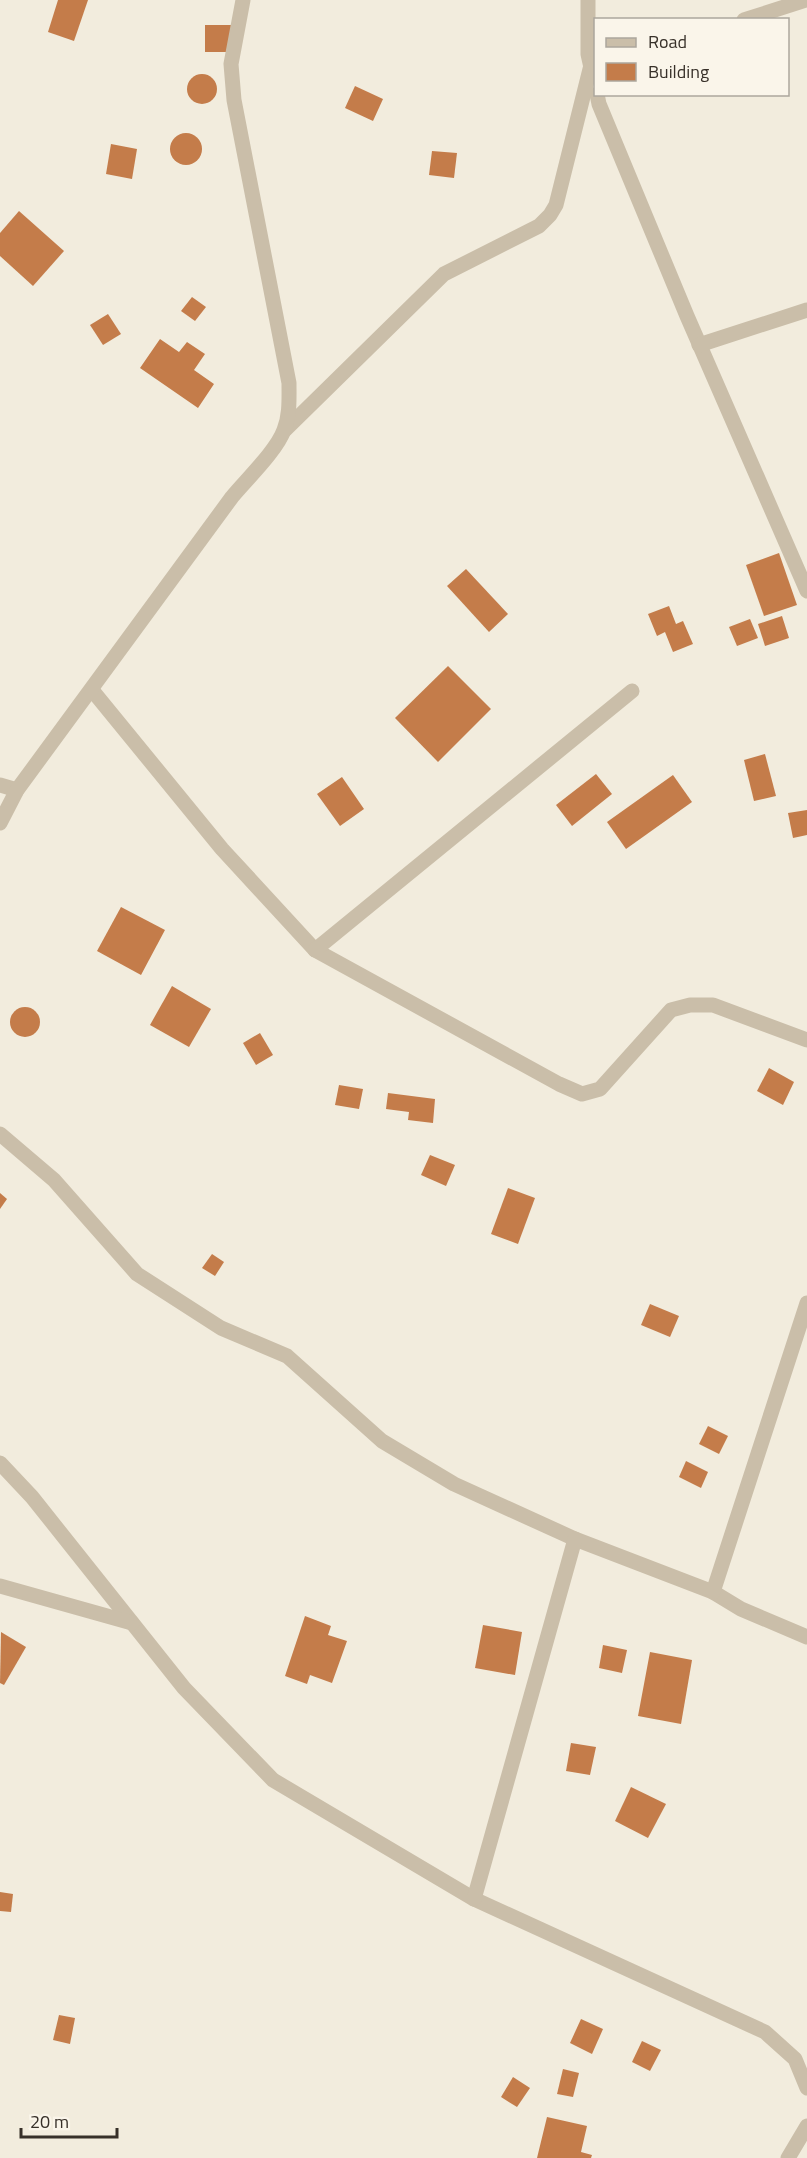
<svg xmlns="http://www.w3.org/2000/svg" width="807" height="2158" viewBox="0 0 807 2158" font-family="'Titillium Web',sans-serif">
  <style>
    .building { fill: #c47c4a }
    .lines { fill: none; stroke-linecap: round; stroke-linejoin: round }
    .minor { stroke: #cabea9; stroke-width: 15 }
  </style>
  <rect width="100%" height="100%" fill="#f2ecdd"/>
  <g class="building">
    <path d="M58 0H88L74 41 48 32Z"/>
    <path d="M205 25H231L232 52H205Z"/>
    <circle cx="202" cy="89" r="15"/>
    <path d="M355 86 383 99 373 121 345 108Z"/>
    <circle cx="186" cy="149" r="16"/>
    <path d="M111 144 137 149 132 179 106 174Z"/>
    <path d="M432 151 457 153 454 178 429 175Z"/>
    <path d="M19 211 64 251 33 286 0 256V233Z"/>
    <path d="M192 297 206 307 195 321 181 311Z"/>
    <path d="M108 314 121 334 103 345 90 325Z"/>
    <path d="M160 339 179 352 187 342 205 354 194 370 214 384 198 408 140 368Z"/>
    <path d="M779 553 797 605 764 616 746 565Z"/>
    <path d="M466 569 508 614 489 632 447 586Z"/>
    <path d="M669 606 676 624 683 621 693 644 673 652 665 632 657 636 648 614Z"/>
    <path d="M782 616 789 638 765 646 758 624Z"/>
    <path d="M750 619 758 638 737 646 729 627Z"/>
    <path d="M448 666 491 709 438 762 395 718Z"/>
    <path d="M765 754 776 796 754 801 744 760Z"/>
    <path d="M596 774 612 794 572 826 556 805Z"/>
    <path d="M673 775 692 802 626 849 607 822Z"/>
    <path d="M342 777 364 809 340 826 317 794Z"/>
    <path d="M807 810V835L793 838 788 813Z"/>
    <path d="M121 907 165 930 141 975 97 951Z"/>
    <path d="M172 986 211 1009 189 1047 150 1025Z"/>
    <circle cx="25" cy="1022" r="15"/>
    <path d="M260 1033 273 1055 256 1065 243 1043Z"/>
    <path d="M769 1068 794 1082 783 1105 757 1091Z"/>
    <path d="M339 1085 363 1089 359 1109 335 1105Z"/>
    <path d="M388 1093 435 1099 433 1123 408 1120 409 1112 386 1109Z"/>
    <path d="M430 1155 455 1165 446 1186 421 1175Z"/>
    <path d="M508 1188 535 1198 518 1244 491 1234Z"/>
    <path d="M0 1193 7 1199 0 1209Z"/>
    <path d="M212 1254 224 1262 215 1276 202 1268Z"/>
    <path d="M650 1304 679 1316 670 1337 641 1325Z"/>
    <path d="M708 1426 728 1436 719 1454 699 1444Z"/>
    <path d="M686 1461 708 1472 701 1488 679 1477Z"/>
    <path d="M305 1616 331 1626 328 1635 347 1641 332 1683 310 1675 307 1684 285 1676Z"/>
    <path d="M483 1625 522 1632 515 1675 475 1668Z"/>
    <path d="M1 1632 26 1647 4 1685 0 1683Z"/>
    <path d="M603 1645 627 1650 622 1673 599 1668Z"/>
    <path d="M650 1652 692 1660 681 1724 638 1716Z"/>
    <path d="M571 1743 596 1747 590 1775 566 1771Z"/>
    <path d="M631 1787 666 1804 648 1838 615 1821Z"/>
    <path d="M0 1892 13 1894 11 1912 0 1911Z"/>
    <path d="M59 2015 75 2018 70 2044 53 2040Z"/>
    <path d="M581 2019 603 2029 592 2054 570 2043Z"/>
    <path d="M642 2041 661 2050 650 2071 632 2062Z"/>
    <path d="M563 2069 579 2073 573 2097 557 2094Z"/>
    <path d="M513 2077 530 2088 517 2107 501 2097Z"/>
    <path d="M547 2117 587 2126 581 2152 592 2155 591 2158H537Z"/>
  </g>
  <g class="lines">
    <g class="minor">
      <path d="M588 0V54L592 72"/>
      <path d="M744 20 806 0"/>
      <path d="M597 94 599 104 687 316 807 591"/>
      <path d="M699 345 807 310"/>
      <path d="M284 431 444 274 539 226 550 215 556 205 591 65 596 63"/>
      <path d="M92 690 222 849 315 950 559 1084 582 1094 600 1089 671 1010 690 1005H713L807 1040"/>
      <path d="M0 785 17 790"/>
      <path d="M0 823 17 790 232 497C247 479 277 450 284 430 290 415 289 399 289 383L234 100 231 64 243 0"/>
      <path d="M315 950 632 691"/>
      <path d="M0 1134 54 1180 137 1274 221 1328 287 1356 382 1441 454 1484 575 1539 713 1592 741 1609 807 1637"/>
      <path d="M0 1463 32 1497 184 1688 273 1780 474 1899 765 2032 795 2059 807 2088"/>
      <path d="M0 1586 132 1623"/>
      <path d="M713 1592 807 1303"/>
      <path d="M474 1899 575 1539"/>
      <path d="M788 2158 807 2126"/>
    </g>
  </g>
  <rect x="594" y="18" width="195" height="78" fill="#faf5ea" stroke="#aca69d" stroke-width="1.5"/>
  <rect x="606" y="38" width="30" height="9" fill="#cabea9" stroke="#aca69d" stroke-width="1.5"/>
  <text x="648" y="48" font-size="18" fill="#373029">Road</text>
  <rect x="606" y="63" width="30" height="18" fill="#c47c4a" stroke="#aca69d" stroke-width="1.5"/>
  <text x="648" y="78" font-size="18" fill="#373029">Building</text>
  <path d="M21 2128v9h96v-9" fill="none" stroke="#373029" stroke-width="3"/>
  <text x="30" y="2128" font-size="18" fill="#373029" stroke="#faf5ea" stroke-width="4.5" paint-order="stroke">20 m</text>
</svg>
